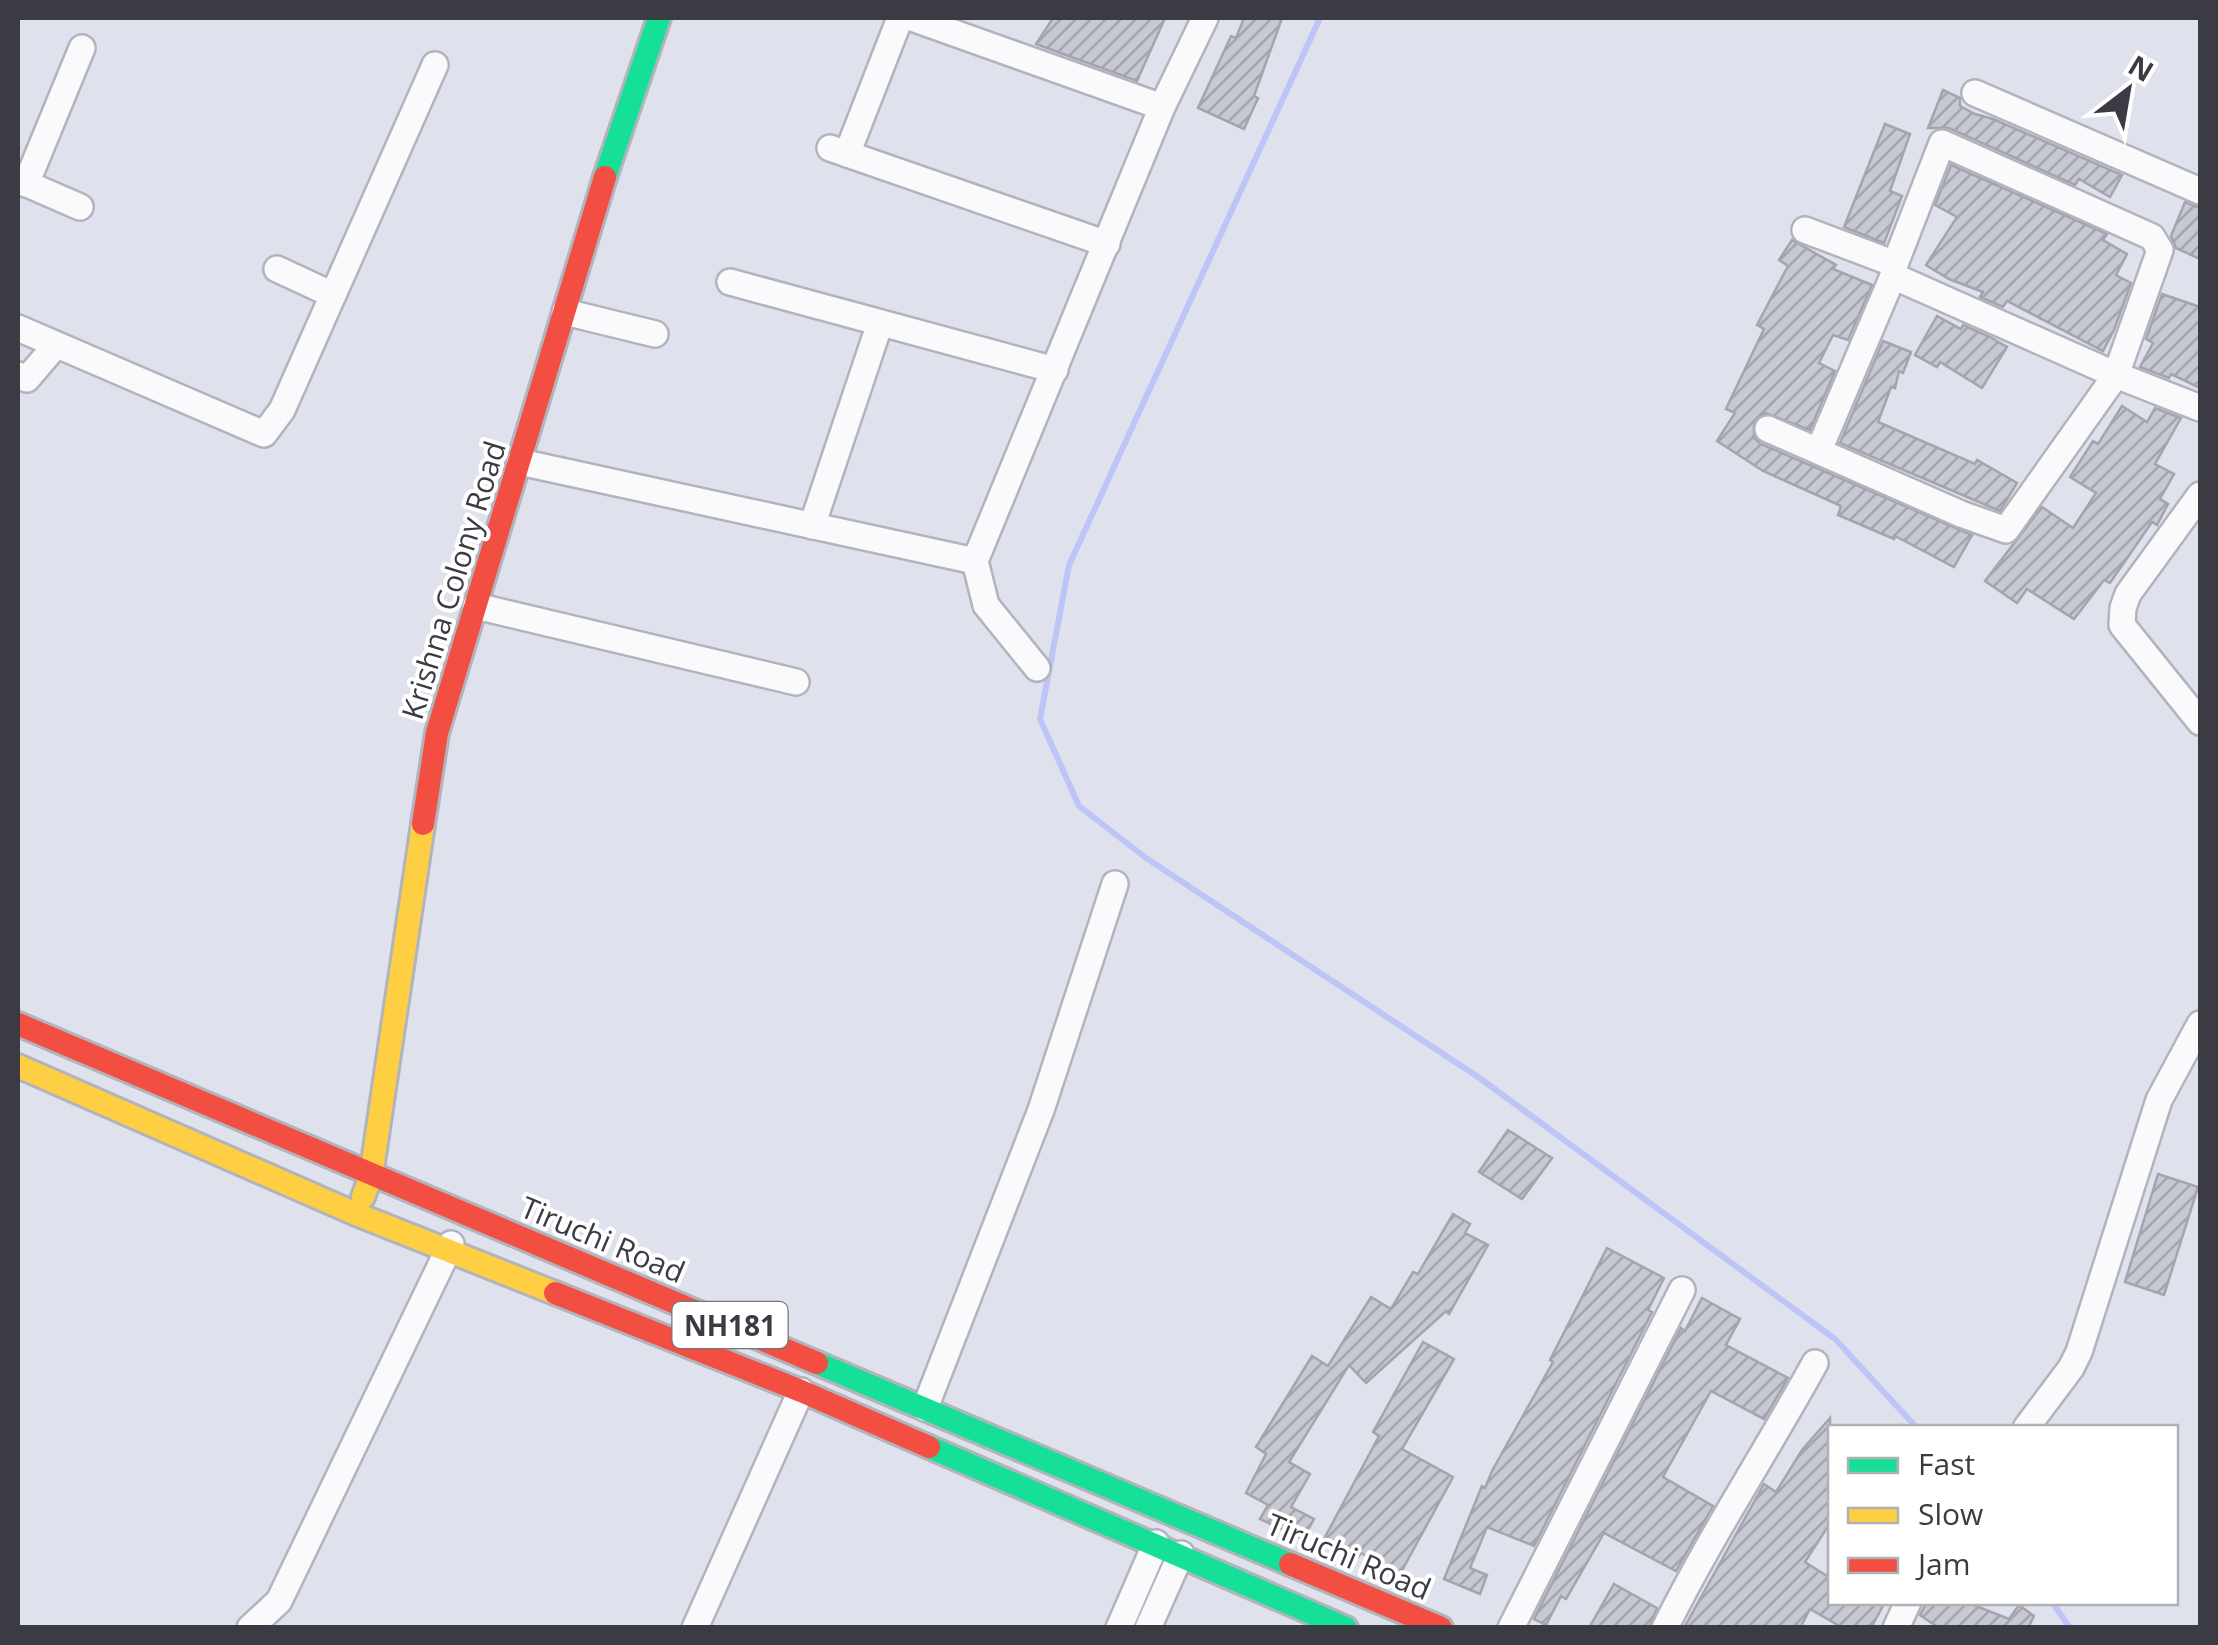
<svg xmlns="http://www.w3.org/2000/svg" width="2218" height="1645" viewBox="0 0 2218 1645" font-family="'Open Sans',sans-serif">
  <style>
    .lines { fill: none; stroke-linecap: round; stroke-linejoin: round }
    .stream { stroke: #bdc4f7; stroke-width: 6 }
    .building { fill: url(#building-hatch); stroke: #a3a4ad; stroke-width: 2.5 }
    .street-casing { stroke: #b2b4bd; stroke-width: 30 }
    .fast-casing { stroke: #b2b4bd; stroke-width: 28 }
    .slow-casing { stroke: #b2b4bd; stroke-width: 28 }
    .jam-casing { stroke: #b2b4bd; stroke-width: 28 }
    .street { stroke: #fafafc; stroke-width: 25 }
    .fast { stroke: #16e098; stroke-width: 22 }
    .slow { stroke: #ffcf43; stroke-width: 22 }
    .jam { stroke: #f24e42; stroke-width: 22 }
    .labels { text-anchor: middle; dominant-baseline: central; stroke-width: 8; stroke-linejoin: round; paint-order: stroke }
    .shield { fill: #fff; stroke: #75767b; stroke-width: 2.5 }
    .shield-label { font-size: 28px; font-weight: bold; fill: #3a3b43 }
    .street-label { font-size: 30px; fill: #3a3b43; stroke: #fff }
  </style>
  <defs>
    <pattern id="building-hatch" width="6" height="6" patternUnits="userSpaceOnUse" patternTransform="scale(2.5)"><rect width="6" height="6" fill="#c7c9d2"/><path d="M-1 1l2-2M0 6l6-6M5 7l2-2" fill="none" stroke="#a3a4ac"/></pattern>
  </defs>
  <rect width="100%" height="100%" fill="#dfe1ec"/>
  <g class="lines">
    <g class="stream">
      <path d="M1320 18 1069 565 1040 719 1079 806 1146 858 1481 1079 1835 1339 1917 1428"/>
      <path d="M2052 1602 2070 1628"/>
    </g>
  </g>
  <g class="building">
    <path d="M1053 18H1165L1137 81 1036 44Z"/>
    <path d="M1244 18H1282L1254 96 1258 98 1244 129 1198 108 1231 36 1236 38Z"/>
    <path d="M1943 90 1960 98V106L1975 114 1993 119 2122 175 2110 197 2079 179 2075 185 1949 128H1928Z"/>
    <path d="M1885 124 1910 134 1890 191 1902 196 1884 243 1844 227Z"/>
    <path d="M1951 165 2107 234 2103 240 2127 254 2116 275 2131 283 2114 330 2103 351 2007 301 2003 307 1980 297 1983 292 1949 279 1926 265 1957 217 1935 205Z"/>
    <path d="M2185 202 2200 208V259L2176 248 2171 236Z"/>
    <path d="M1792 240 1836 265 1833 269 1872 285 1848 340 1833 335 1819 363 1835 371 1810 430 1765 413 1754 422V438L1761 444 1972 535 1954 567 1895 536 1894 539 1838 515 1841 506 1763 471 1717 441 1735 413 1726 409 1764 329 1757 325 1788 266 1779 260Z"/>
    <path d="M2162 294 2200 307V388L2171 374 2169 378 2140 367 2153 343 2146 339Z"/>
    <path d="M1937 316 1961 329 1963 325 1990 337 2007 347 1982 388 1940 362 1937 367 1915 355Z"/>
    <path d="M1883 341 1911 352 1903 373 1899 371 1895 388 1891 387 1878 422 1975 464 1977 460 2017 483 2000 511 1840 443Z"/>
    <path d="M2122 406 2147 422 2155 408 2181 418 2155 464 2174 474 2160 499 2168 504 2157 525 2152 522 2110 583 2104 580 2074 619 2027 589 2017 603 1985 581 2042 507 2073 528 2096 493 2070 477 2093 441 2098 444Z"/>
    <path d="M1508 1130 1552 1158 1522 1199 1479 1172Z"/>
    <path d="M2158 1174 2198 1187 2164 1295 2125 1282Z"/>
    <path d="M1453 1214 1470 1224 1465 1233 1488 1245 1449 1314 1446 1311 1366 1383 1349 1365 1289 1462 1310 1474 1291 1507 1314 1519 1303 1539 1260 1519 1268 1505 1246 1493 1266 1454 1256 1447 1312 1356 1328 1366 1371 1297 1391 1309 1413 1272 1418 1274Z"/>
    <path d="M1607 1248 1664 1278 1648 1310 1652 1312 1534 1546 1487 1527 1470 1568 1487 1575 1480 1594 1444 1579 1482 1486 1485 1488 1492 1471 1553 1362 1550 1360Z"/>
    <path d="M1702 1298 1740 1319 1726 1345 1788 1378 1764 1419 1711 1391 1663 1477 1713 1506 1676 1571 1604 1533 1566 1599 1561 1596 1546 1625 1534 1619 1681 1328 1685 1331Z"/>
    <path d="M1423 1342 1454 1359 1402 1449 1453 1477 1400 1574 1361 1553 1358 1557 1324 1539 1379 1436 1373 1432Z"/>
    <path d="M1830 1418V1523L1805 1562 1830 1578V1602H1885L1871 1628H1843L1810 1609 1800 1628H1684L1764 1484 1776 1492 1802 1450Z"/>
    <path d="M1614 1584 1657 1608 1649 1628H1589Z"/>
    <path d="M1927 1602H1966L2009 1619 2019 1605 2034 1616 2028 1628H1939L1920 1615Z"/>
  </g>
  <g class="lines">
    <defs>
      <g id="street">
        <path d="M912 18 1162 107"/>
        <path d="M1975 93 2200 191"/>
        <path d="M830 148 1107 244"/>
        <path d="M847 154 900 18"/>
        <path d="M18 180 80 207"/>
        <path d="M26 184 82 48"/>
        <path d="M1805 230 1895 264 1893 276 2116 375 2200 408"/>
        <path d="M277 269 333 295"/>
        <path d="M730 282 1055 370"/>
        <path d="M565 312 655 334"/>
        <path d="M18 328 264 434 282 410 435 65"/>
        <path d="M18 375 27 379 56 345"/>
        <path d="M1768 429 1961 514 2006 530 2116 375 2160 250 2152 237 1942 143 1895 264"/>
        <path d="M1819 450 1893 276"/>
        <path d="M520 462 975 561 1162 107 1205 18"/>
        <path d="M2200 495 2128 594 2123 608 2122 625 2200 722"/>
        <path d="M812 526 880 323"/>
        <path d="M975 561 986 605 1037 668"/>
        <path d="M476 606 796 682"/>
        <path d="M925 1408 1041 1110 1115 884"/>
        <path d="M2026 1428 2071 1368 2079 1352 2159 1100 2200 1024"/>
        <path d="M250 1628 279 1601 451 1244"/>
        <path d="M695 1628 801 1391"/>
        <path d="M1119 1628 1156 1543"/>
        <path d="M1148 1628 1181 1554"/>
        <path d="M1511 1628 1682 1290"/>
        <path d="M1665 1628C1710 1537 1766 1452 1815 1363"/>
        <path d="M1896 1628 1908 1602"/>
      </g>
      <g id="fast">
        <path d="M605 177 659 18"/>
        <path d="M817 1363 1290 1564"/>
        <path d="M929 1447 1346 1628"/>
      </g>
      <g id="slow">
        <path d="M18 1066 356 1214 555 1293"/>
        <path d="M363 1197 371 1176 423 824"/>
      </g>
      <g id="jam">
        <path d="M423 824 437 733 605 177"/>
        <path d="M18 1024 817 1363"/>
        <path d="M555 1293 801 1391 929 1447"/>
        <path d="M1290 1564 1441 1628"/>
      </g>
    </defs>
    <use href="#street" class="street-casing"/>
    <use href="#fast" class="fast-casing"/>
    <use href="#slow" class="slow-casing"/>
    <use href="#jam" class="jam-casing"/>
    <use href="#street" class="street"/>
    <use href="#fast" class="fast"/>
    <use href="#slow" class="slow"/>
    <use href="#jam" class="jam"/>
  </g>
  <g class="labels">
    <rect class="shield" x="672.5" y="1302" width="115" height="46" rx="8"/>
    <g class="shield-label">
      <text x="730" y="1325">NH181</text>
    </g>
    <g class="street-label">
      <text transform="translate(453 580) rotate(-73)">Krishna Colony Road</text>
      <text transform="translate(603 1239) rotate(23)">Tiruchi Road</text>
      <text transform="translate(1349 1556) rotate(23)">Tiruchi Road</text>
    </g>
  </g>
  <rect width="2218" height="1645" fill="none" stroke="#3a3b43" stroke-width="40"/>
  <rect x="1828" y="1425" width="350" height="180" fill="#ffffff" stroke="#b0b1b4" stroke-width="2.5"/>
  <rect x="1848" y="1458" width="50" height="15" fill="#16e098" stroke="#b0b1b4" stroke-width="2.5"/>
  <text x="1918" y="1475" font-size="30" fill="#3a3b43">Fast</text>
  <rect x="1848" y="1508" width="50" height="15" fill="#ffcf43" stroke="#b0b1b4" stroke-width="2.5"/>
  <text x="1918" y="1525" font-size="30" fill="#3a3b43">Slow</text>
  <rect x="1848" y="1558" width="50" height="15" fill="#f24e42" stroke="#b0b1b4" stroke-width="2.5"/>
  <text x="1918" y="1575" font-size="30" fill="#3a3b43">Jam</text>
  <g transform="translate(2128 90) rotate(31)" stroke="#ffffff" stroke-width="8" paint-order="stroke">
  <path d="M0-8L18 38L0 25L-18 38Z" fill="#3a3b43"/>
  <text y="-15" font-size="28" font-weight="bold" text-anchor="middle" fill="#3a3b43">N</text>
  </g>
</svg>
